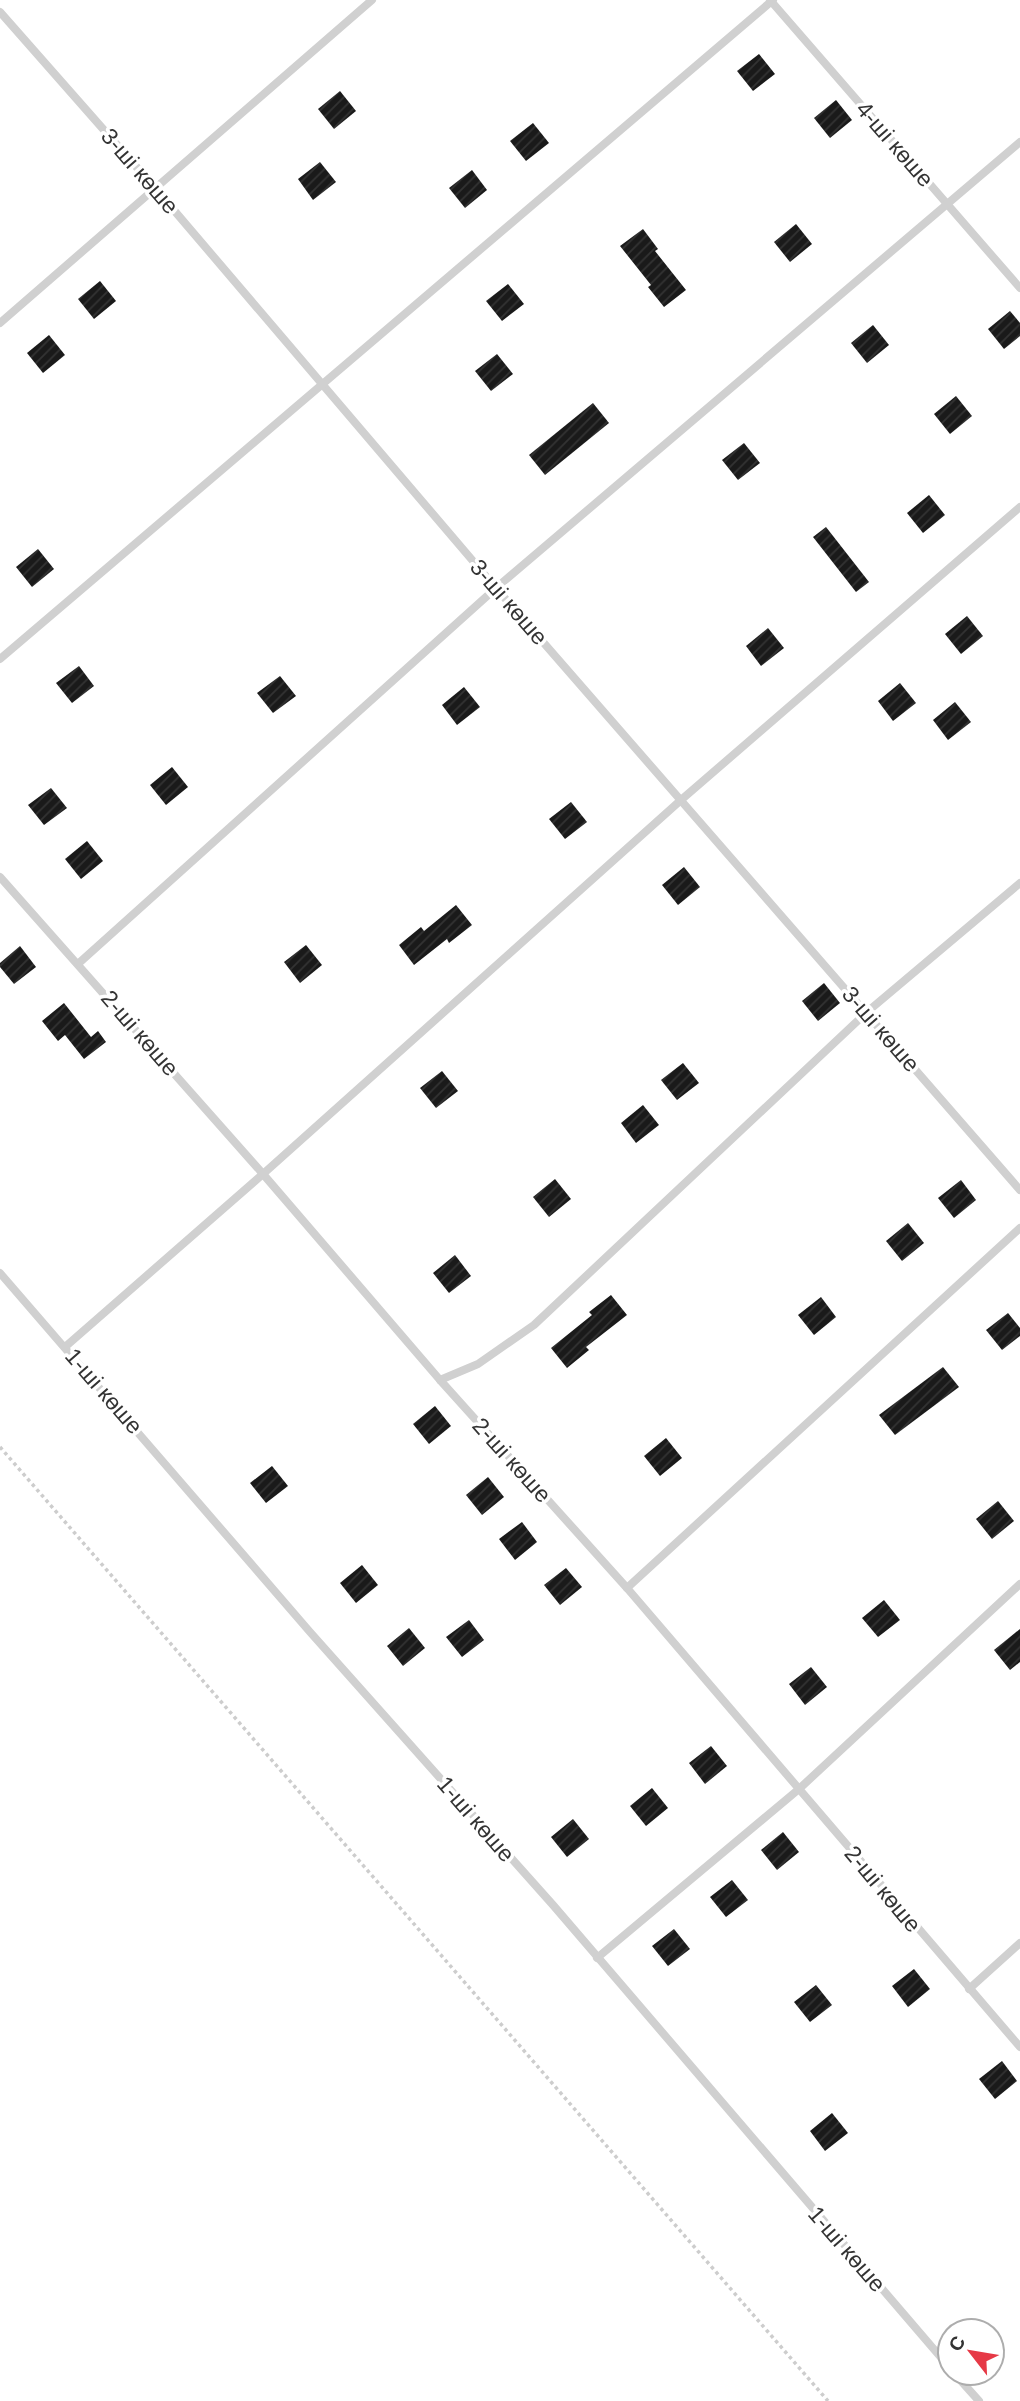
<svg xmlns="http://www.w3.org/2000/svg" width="1020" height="2401" viewBox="0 0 1020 2401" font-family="Arial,sans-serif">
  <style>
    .building { fill: url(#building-hatch) }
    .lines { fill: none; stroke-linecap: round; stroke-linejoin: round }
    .path { stroke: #cdcdcd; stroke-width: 3.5; stroke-dasharray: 3.5 3.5; stroke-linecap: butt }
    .service { stroke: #d0d0d0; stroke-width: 8 }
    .labels { text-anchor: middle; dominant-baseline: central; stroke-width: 7; stroke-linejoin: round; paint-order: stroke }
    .street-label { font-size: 23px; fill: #333; stroke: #fff }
  </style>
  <defs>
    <pattern id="building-hatch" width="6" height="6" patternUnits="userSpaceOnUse" patternTransform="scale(1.75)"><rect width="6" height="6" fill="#1a1a1a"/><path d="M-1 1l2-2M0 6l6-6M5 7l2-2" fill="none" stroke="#333"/></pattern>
  </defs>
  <rect width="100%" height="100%" fill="#fff"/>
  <g class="building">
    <path d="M759 54 775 74 753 91 737 71Z"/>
    <path d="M340 91 356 111 334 129 318 109Z"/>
    <path d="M836 100 852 120 830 138 814 118Z"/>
    <path d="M533 123 549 143 526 161 510 141Z"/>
    <path d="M320 162 336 182 313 200 298 179Z"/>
    <path d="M472 170 487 190 465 208 449 188Z"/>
    <path d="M796 224 812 244 790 262 774 242Z"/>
    <path d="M643 229 658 249 655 251 686 290 664 307 648 287 651 285 620 246Z"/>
    <path d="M100 281 116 301 94 319 78 299Z"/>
    <path d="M508 284 524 304 502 321 486 301Z"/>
    <path d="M1010 311 1020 323V336L1004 349 988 329Z"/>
    <path d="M873 325 889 345 867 363 851 343Z"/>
    <path d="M49 335 65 355 43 373 27 353Z"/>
    <path d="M497 354 513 374 491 391 475 371Z"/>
    <path d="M956 396 972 416 950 434 934 414Z"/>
    <path d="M593 403 609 423 545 475 529 455Z"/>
    <path d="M744 443 760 463 738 480 722 460Z"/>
    <path d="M929 495 945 515 923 533 907 513Z"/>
    <path d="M826 527 869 582 856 592 813 537Z"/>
    <path d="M38 549 54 569 32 587 16 567Z"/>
    <path d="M967 616 983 636 961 654 945 634Z"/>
    <path d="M768 628 784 648 761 666 746 646Z"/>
    <path d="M79 666 94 686 72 703 56 683Z"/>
    <path d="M280 676 296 696 273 713 257 693Z"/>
    <path d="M900 683 916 703 893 721 878 701Z"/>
    <path d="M464 687 480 707 457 725 442 705Z"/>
    <path d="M955 702 971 722 948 740 933 720Z"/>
    <path d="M172 767 188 787 166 805 150 785Z"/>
    <path d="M51 788 67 808 44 825 28 805Z"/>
    <path d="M571 802 587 822 565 839 549 819Z"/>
    <path d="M87 841 103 861 81 879 65 859Z"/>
    <path d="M684 867 700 887 678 905 662 885Z"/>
    <path d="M456 905 472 925 449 943 447 939 414 965 399 945 421 927 424 931Z"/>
    <path d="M306 945 322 965 300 983 284 962Z"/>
    <path d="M20 946 36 967 14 984 0 967V963Z"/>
    <path d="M824 983 840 1003 818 1021 802 1001Z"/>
    <path d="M64 1003 91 1037 98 1031 106 1042 84 1059 65 1035 58 1041 42 1021Z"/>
    <path d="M683 1063 699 1083 677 1100 661 1080Z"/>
    <path d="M442 1071 458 1091 436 1108 420 1088Z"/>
    <path d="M643 1105 659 1125 636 1143 621 1123Z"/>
    <path d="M555 1179 571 1199 549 1217 533 1197Z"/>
    <path d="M961 1180 976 1200 954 1218 938 1198Z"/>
    <path d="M908 1223 924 1243 902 1261 886 1241Z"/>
    <path d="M455 1255 471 1276 449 1293 433 1273Z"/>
    <path d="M611 1295 627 1315 586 1347 589 1350 567 1368 551 1348 592 1315 589 1312Z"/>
    <path d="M821 1297 836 1317 814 1335 798 1315Z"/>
    <path d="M1008 1313 1020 1328V1336L1002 1350 986 1330Z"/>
    <path d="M943 1367 959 1387 895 1435 879 1415Z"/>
    <path d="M435 1406 451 1426 429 1444 413 1424Z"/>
    <path d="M666 1438 682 1458 660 1476 644 1456Z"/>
    <path d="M272 1466 288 1486 266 1503 250 1483Z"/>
    <path d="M488 1477 504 1497 482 1515 466 1495Z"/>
    <path d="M998 1501 1014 1521 992 1539 976 1519Z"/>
    <path d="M522 1522 537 1542 515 1560 499 1539Z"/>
    <path d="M362 1565 378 1585 356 1603 340 1583Z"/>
    <path d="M566 1568 582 1587 560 1605 544 1585Z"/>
    <path d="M884 1600 900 1620 878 1637 862 1618Z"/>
    <path d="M469 1620 484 1640 462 1657 446 1637Z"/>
    <path d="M409 1628 425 1648 403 1666 387 1646Z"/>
    <path d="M1020 1629V1662L1010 1670 994 1650Z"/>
    <path d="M811 1667 827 1687 805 1705 789 1684Z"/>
    <path d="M711 1746 727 1766 705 1784 689 1763Z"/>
    <path d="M652 1788 668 1808 646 1826 630 1806Z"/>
    <path d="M573 1819 589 1839 567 1857 551 1837Z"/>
    <path d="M783 1832 799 1852 777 1870 761 1850Z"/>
    <path d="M732 1880 748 1900 726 1917 710 1897Z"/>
    <path d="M674 1929 690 1949 668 1966 652 1946Z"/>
    <path d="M914 1969 930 1989 908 2007 892 1986Z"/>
    <path d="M816 1985 832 2005 810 2022 794 2002Z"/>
    <path d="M1002 2061 1017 2081 995 2099 979 2079Z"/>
    <path d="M832 2113 848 2133 825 2151 810 2131Z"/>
  </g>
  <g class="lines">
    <path class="path" d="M0 1447 828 2401"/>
    <g class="service">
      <path d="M770 0 1020 288"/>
      <path d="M0 12 155 188 496 588 1020 1190"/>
      <path d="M0 323 372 0"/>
      <path d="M0 659 773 0"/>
      <path d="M0 877 263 1174 440 1380 627 1588 1020 2047"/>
      <path d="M79 963 496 588 1020 142"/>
      <path d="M0 1273 310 1632 553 1905 950 2368"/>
      <path d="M65 1347 263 1174 681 800 1020 507"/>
      <path d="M440 1380 478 1364 534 1325 867 1012 1020 883"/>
      <path d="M627 1588 1020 1228"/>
      <path d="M597 1958 799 1789 1020 1584"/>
      <path d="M969 1989 1020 1943"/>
      <path d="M954 2373 979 2401"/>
    </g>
  </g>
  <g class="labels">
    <g class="street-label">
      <text transform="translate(895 144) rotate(49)">4-ші көше</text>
      <text transform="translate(140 171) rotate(49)">3-ші көше</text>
      <text transform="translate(509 602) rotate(49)">3-ші көше</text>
      <text transform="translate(881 1029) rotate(49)">3-ші көше</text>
      <text transform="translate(140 1033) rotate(49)">2-ші көше</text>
      <text transform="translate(104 1391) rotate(49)">1-ші көше</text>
      <text transform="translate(512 1460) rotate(48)">2-ші көше</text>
      <text transform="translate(476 1819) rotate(49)">1-ші көше</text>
      <text transform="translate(883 1889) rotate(50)">2-ші көше</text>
      <text transform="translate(847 2249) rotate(49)">1-ші көше</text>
    </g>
  </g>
  <g transform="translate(971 2352) rotate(301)"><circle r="33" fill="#ffffff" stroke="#adadad" stroke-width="2"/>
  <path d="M0-5L12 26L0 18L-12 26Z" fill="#e63946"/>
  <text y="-10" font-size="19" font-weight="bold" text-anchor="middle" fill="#333333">С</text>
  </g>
</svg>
